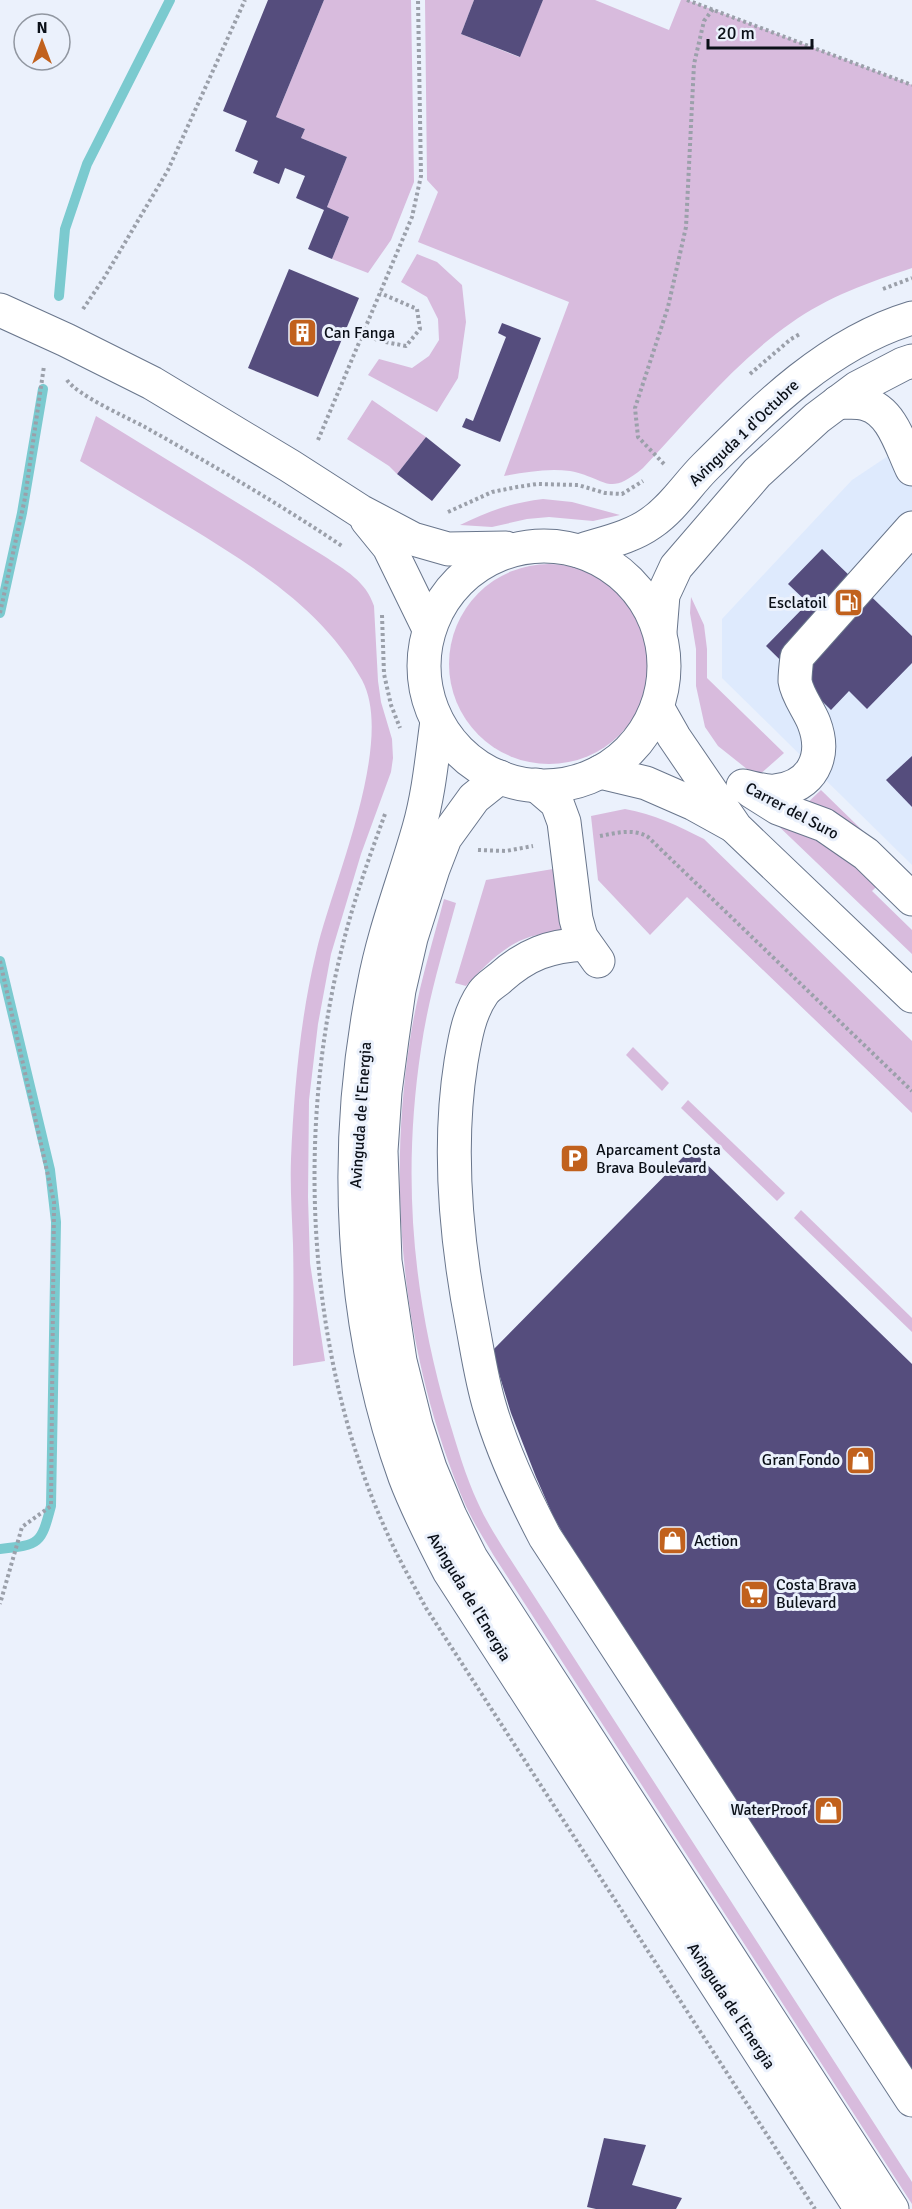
<svg xmlns="http://www.w3.org/2000/svg" width="912" height="2209" viewBox="0 0 912 2209" font-family="Signika,sans-serif">
  <style>
    .built { fill: #deeafd }
    .green { fill: #d8bbdd }
    .lines { fill: none; stroke-linecap: round; stroke-linejoin: round }
    .stream { stroke: #7bcacf; stroke-width: 10 }
    .building { fill: #554d7d }
    .minor-casing { stroke: #69768c; stroke-width: 35 }
    .major-casing { stroke: #69768c; stroke-width: 35 }
    .path { stroke: #9ba0aa; stroke-width: 4; stroke-dasharray: 3 3; stroke-linecap: butt }
    .minor { stroke: #fff; stroke-width: 33 }
    .major { stroke: #fff; stroke-width: 33 }
    .labels { text-anchor: middle; dominant-baseline: central; stroke-width: 6; stroke-linejoin: round; paint-order: stroke }
    .poi-label { font-size: 16px; fill: #0b1018; stroke: #ebf1fc; text-anchor: start }
    .street-label { font-size: 16px; fill: #0b1018; stroke: #ebf1fc }
  </style>
  <rect width="100%" height="100%" fill="#ebf1fc"/>
  <path class="built" d="M912 440V865L722 678V619L852 480Z"/>
  <g class="green">
    <path d="M324 0H411L414 182 391 240 368 273 332 259 349 217 327 207 347 157 301 138 305 129 276 117Z"/>
    <path d="M425 0H474L461 34 519 57 543 0H595L669 30 681 0H687L912 85V268C870 282 827 297 791 323 735 362 690 418 643 468 607 498 607 478 570 471 548 468 526 472 504 476L569 302 418 242 438 192 427 180Z"/>
    <path d="M417 254 437 262 462 285 466 322 458 378 437 412 368 375 379 359 412 368 429 356 439 340 438 319 427 297 401 282Z"/>
    <path d="M372 400 426 437 397 474 389 466 347 439Z"/>
    <path d="M96 416 324 556C345 570 366 581 374 606L378 681 381 702 392 739 393 758 391 772 361 854 331 954 318 1024 309 1100 308 1197 310 1263 325 1361 293 1366C293 1326 294 1285 293 1244 292 1216 290 1187 291 1159 294 1091 300 1019 316 953 331 886 396 743 362 680 324 610 254 567 189 527 152 505 116 483 80 461Z"/>
    <path d="M543 499 572 502 620 515 593 521 549 517 527 519 492 527 460 525C489 511 510 503 543 499Z"/>
    <circle cx="549" cy="664" r="100"/>
    <path d="M691 597 704 625 707 649V678L784 753 757 777 718 746 705 727 696 686V649L690 613Z"/>
    <path d="M821 790 864 832 863 842 803 807Z"/>
    <path d="M625 809C654 814 678 826 704 839L912 1041V1113L687 897 650 935 598 880 591 816Z"/>
    <path d="M768 816 793 823 881 882 872 891 912 930V954Z"/>
    <path d="M553 869 562 933C554 933 546 933 538 935 509 940 485 965 466 986L455 983 486 880Z"/>
    <path d="M444 899 456 903C443 951 428 999 421 1049 402 1176 412 1294 448 1417 457 1446 465 1475 478 1503 486 1521 497 1538 507 1554L912 2182V2204L494 1556C484 1539 473 1522 465 1504 404 1361 386 1194 410 1040 417 992 432 945 444 899Z"/>
    <path d="M633 1047 669 1083 662 1091 626 1055Z"/>
    <path d="M688 1100 785 1193 777 1201 681 1108Z"/>
    <path d="M801 1210 912 1318V1332L794 1218Z"/>
  </g>
  <g class="lines">
    <g class="stream">
      <path d="M59 296 65 229 87 164 170 0"/>
      <path d="M0 613 22 513 43 389"/>
      <path d="M0 961 50 1170 56 1222 51 1506C41 1544 40 1545 0 1549"/>
    </g>
  </g>
  <g class="building">
    <path d="M268 0H324L276 117 305 129 301 138 347 157 327 207 349 217 332 259 308 249 324 210 296 198 305 176 285 168 279 184 253 173 258 161 235 151 247 121 223 111Z"/>
    <path d="M474 0H543L520 57 461 34Z"/>
    <path d="M289 269 359 298 318 397 248 368Z"/>
    <path d="M502 323 541 338 500 442 462 427 466 418 473 421 506 337 498 333Z"/>
    <path d="M426 437 461 465 432 501 397 474Z"/>
    <path d="M822 549 912 636V663L867 709 849 691 831 710 766 646 808 603 788 584Z"/>
    <path d="M912 756V807L886 780Z"/>
    <path d="M691 1149 912 1364V2073L753 1826 620 1629 577 1558 553 1516 536 1477 511 1413 492 1351Z"/>
    <path d="M604 2138 646 2145 632 2185 682 2198 676 2209H596L587 2207Z"/>
  </g>
  <g class="lines">
    <defs>
      <g id="minor">
        <path d="M838 402C847 403 858 401 866 404 892 411 901 446 912 469"/>
        <path d="M657 707 674 737 736 828 912 996"/>
        <path d="M437 721C432 757 429 793 419 828 404 881 384 931 374 985 342 1146 349 1322 405 1477 417 1509 433 1540 449 1571L861 2209"/>
        <path d="M600 772 646 783 694 804 732 825"/>
        <path d="M500 777 474 798 445 838 433 869 411 938 399 990 392 1039 385 1092 381 1151 385 1261 400 1361 416 1425 430 1468 450 1516 471 1558 892 2209"/>
        <path d="M536 785 557 803 564 822 576 919 581 937 598 961"/>
        <path d="M743 786C753 788 765 792 775 791 812 787 827 757 814 723 809 710 797 695 795 681 795 673 796 665 797 657L912 528"/>
        <path d="M751 791 778 808 824 825 866 854 912 899"/>
        <path d="M585 944C549 946 527 954 500 978 494 983 487 987 483 993 469 1013 465 1038 461 1062 447 1150 456 1241 473 1328 478 1355 482 1382 490 1408 503 1453 523 1495 545 1537L912 2100"/>
      </g>
      <g id="major">
        <path d="M0 310 66 340 152 383 290 466 360 511 413 539 448 549 506 548"/>
        <path d="M367 520 389 547 429 629"/>
        <circle cx="544" cy="666" r="120"/>
        <path d="M579 551C603 543 630 538 651 523 673 508 687 485 705 467 765 407 829 343 912 318"/>
        <path d="M660 632 663 595 676 567 757 473 817 418 857 388 903 364 912 361"/>
      </g>
    </defs>
    <use href="#minor" class="minor-casing"/>
    <use href="#major" class="major-casing"/>
    <g class="path">
      <path d="M687 0 912 85"/>
      <path d="M883 289 912 278"/>
      <path d="M83 309 104 278 168 170 245 0"/>
      <path d="M363 334 380 341 406 346 420 329 417 309 380 293"/>
      <path d="M750 374 791 339 800 334"/>
      <path d="M67 380C77 395 126 417 145 427 212 465 278 503 342 546"/>
      <path d="M318 440 412 217 421 176 418 0"/>
      <path d="M664 464 638 437 635 408 668 307 686 227 694 64 704 21 713 9"/>
      <path d="M448 512 492 492 517 487 537 484 578 485 605 493 622 494 643 481"/>
      <path d="M0 613 25 498 44 366"/>
      <path d="M382 615 384 674 391 705 400 728"/>
      <path d="M385 814C369 858 353 902 342 948 295 1135 307 1359 388 1535 399 1560 413 1584 426 1608L815 2209"/>
      <path d="M600 836C616 833 634 828 648 837L912 1091"/>
      <path d="M478 850 506 851 533 846"/>
      <path d="M0 961 54 1202 51 1506 22 1527 0 1604"/>
    </g>
    <use href="#minor" class="minor"/>
    <use href="#major" class="major"/>
  </g>
  <defs>
    <symbol id="building-square" viewBox="-11 -11 22 22"><rect x="-9" y="-9" width="18" height="18" rx="4" fill="#c1611d" stroke="#ebf1fc"/><path d="M-4-6H4V6H1V3H-1V6H-4ZM-2.5-4.3h1.7v1.8h-1.7ZM.8-4.3h1.7v1.8H.8ZM-2.5-1h1.7V.8h-1.7ZM.8-1h1.7V.8H.8Z" fill="#fff"/></symbol>
    <symbol id="fuel-square" viewBox="-11 -11 22 22"><rect x="-9" y="-9" width="18" height="18" rx="4" fill="#c1611d" stroke="#ebf1fc"/><path d="M-5.5-6h7V0h2V4h1.3V-2.5L3-4.5l.8-.8L6-3V5H2.5V1h-1V6h-7ZM-4.2-4.7v3.2H.2V-4.7Z" fill="#fff"/></symbol>
    <symbol id="parking-square" viewBox="-11 -11 22 22"><rect x="-9" y="-9" width="18" height="18" rx="4" fill="#c1611d" stroke="#ebf1fc"/><path d="M-3.5-5.5H1a3.5 3.5 0 0 1 0 7H-1V5.5H-3.5ZM-1-3.4V-.6H.8a1.4 1.4 0 0 0 0-2.8Z" fill="#fff"/></symbol>
    <symbol id="shop-square" viewBox="-11 -11 22 22"><rect x="-9" y="-9" width="18" height="18" rx="4" fill="#c1611d" stroke="#ebf1fc"/><path d="M-5-2.5h2.3a2.7 3.5 0 0 1 5.4 0H5L5.5 6h-11ZM-1.5-2.5h3a1.5 2.3 0 0 0-3 0Z" fill="#fff"/></symbol>
    <symbol id="supermarket-square" viewBox="-11 -11 22 22"><rect x="-9" y="-9" width="18" height="18" rx="4" fill="#c1611d" stroke="#ebf1fc"/><path d="M-6-5.5h2.5l.6 2H6L4.5 2H-2.5L-4.4-4H-6ZM-1.5 3.2a1.3 1.3 0 1 0 .1 0ZM3 3.2a1.3 1.3 0 1 0 .1 0Z" fill="#fff"/></symbol>
  </defs>
  <g fill-rule="evenodd">
    <use href="#building-square" x="286" y="316" width="33" height="33"/>
    <use href="#fuel-square" x="832" y="586" width="33" height="33"/>
    <use href="#parking-square" x="558" y="1142" width="33" height="33"/>
    <use href="#shop-square" x="844" y="1444" width="33" height="33"/>
    <use href="#shop-square" x="656" y="1524" width="33" height="33"/>
    <use href="#supermarket-square" x="738" y="1578" width="33" height="33"/>
    <use href="#shop-square" x="812" y="1794" width="33" height="33"/>
  </g>
  <g class="labels">
    <g class="poi-label">
      <text x="324" y="333">Can Fanga</text>
      <text x="827" y="603" text-anchor="end">Esclatoil</text>
      <text x="596" y="1150">Aparcament Costa<tspan x="596" dy="18">Brava Boulevard</tspan></text>
      <text x="840" y="1460" text-anchor="end">Gran Fondo</text>
      <text x="694" y="1541">Action</text>
      <text x="776" y="1585">Costa Brava<tspan x="776" dy="18">Bulevard</tspan></text>
      <text x="807" y="1810" text-anchor="end">WaterProof</text>
    </g>
    <g class="street-label">
      <text transform="translate(744 433) rotate(-44)">Avinguda 1 d'Octubre</text>
      <text transform="translate(792 811) rotate(28)">Carrer del Suro</text>
      <text transform="translate(361 1115) rotate(-86)">Avinguda de l'Energia</text>
      <text transform="translate(469 1597) rotate(59)">Avinguda de l'Energia</text>
      <text transform="translate(731 2006) rotate(57)">Avinguda de l'Energia</text>
    </g>
  </g>
  <g transform="translate(42 42)"><circle r="28" fill="#ebf1fc" stroke="#9197a1" stroke-width="1.5"/>
  <path d="M0-4.5L10 22L0 15L-10 22Z" fill="#c1611d"/>
  <text y="-9" font-size="16" font-weight="bold" text-anchor="middle" fill="#0b1018">N</text>
  </g>
  <path d="M708 39v9h104v-9" fill="none" stroke="#0b1018" stroke-width="3"/>
  <text x="717" y="39" font-size="18" fill="#0b1018" stroke="#ebf1fc" stroke-width="4.5" paint-order="stroke">20 m</text>
</svg>
